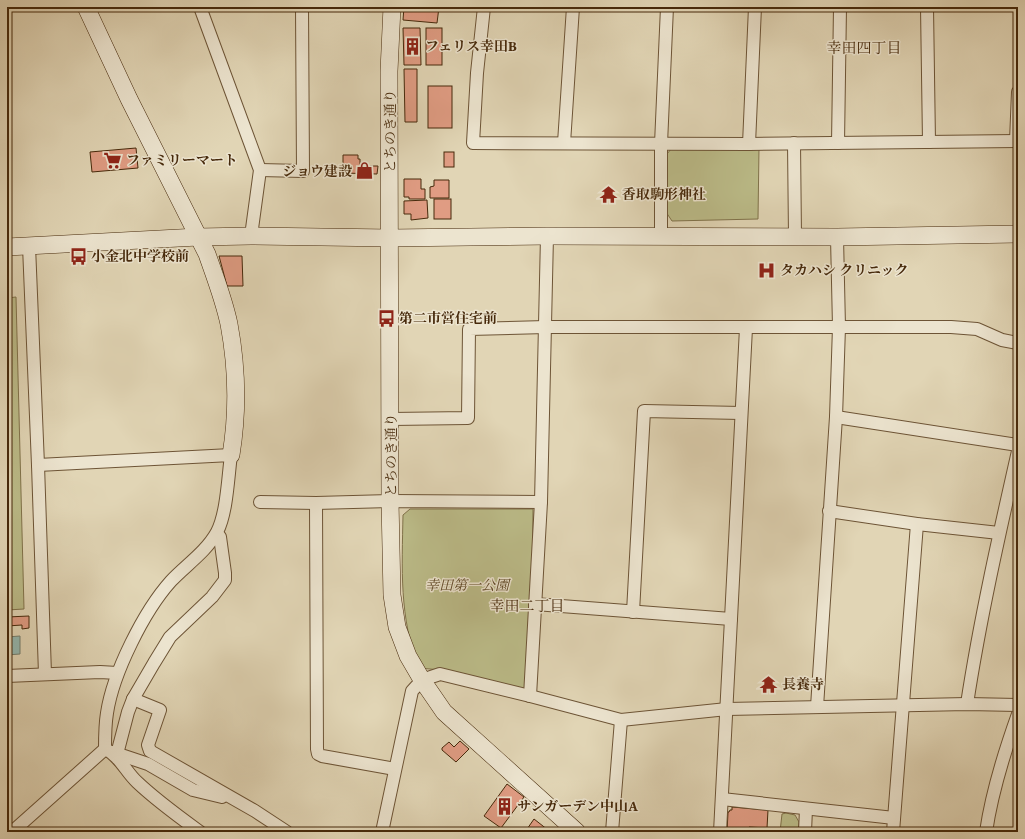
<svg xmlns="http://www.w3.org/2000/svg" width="1025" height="839" viewBox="0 0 1025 839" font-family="'EB Garamond','Noto Serif JP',serif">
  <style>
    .green { fill: #bb8; stroke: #80724a }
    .water { fill: #94b8b0; stroke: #757f6e }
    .building { fill: #e09c83; stroke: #46290b }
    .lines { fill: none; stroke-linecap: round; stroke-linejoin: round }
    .street-casing { stroke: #6d5436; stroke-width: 14 }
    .secondary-casing { stroke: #46290b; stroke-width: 18 }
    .street { stroke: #ece4cf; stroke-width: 12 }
    .secondary { stroke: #ece4cf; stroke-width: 17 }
    .labels { text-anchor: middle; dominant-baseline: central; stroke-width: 3; stroke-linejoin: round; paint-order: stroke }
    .poi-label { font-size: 14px; font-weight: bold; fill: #46290b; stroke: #ece4cf; text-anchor: start }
    .street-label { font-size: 14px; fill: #46290b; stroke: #ece4cf }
    .park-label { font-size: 14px; font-style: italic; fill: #5d4624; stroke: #ece4cf }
    .neighbourhood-label { font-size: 15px; fill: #46290b; stroke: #ece4cf }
  </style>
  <rect width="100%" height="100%" fill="#e1d5b5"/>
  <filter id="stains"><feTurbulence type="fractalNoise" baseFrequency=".005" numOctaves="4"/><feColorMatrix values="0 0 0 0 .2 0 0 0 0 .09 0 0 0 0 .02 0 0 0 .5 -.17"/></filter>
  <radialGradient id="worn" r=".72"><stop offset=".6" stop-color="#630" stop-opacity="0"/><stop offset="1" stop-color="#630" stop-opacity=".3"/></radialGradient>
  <g class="green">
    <path d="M759 148 758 219 672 221 666 212 667 154 671 149Z"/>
    <path d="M16 297 24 609 7 610V298Z"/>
    <path d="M410 509H533L532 604 527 692 441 670 419 668C399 618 402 568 403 515Z"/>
    <path d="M786 813 795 815 799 822 798 832H780L782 814Z"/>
  </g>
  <path class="water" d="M20 636V654L7 655V637Z"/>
  <g class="building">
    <path d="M404 7H439L437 23 403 20Z"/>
    <path d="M403 28H420L421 65H404Z"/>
    <rect x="426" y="28" width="16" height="37"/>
    <path d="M404 69H417V122H405Z"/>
    <rect x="428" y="86" width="24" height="42"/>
    <path d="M136 148 138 168 92 172 90 152Z"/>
    <rect x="444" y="152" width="10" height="15"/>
    <path d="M343 155H358V159H360V166H378L377 174 343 173Z"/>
    <path d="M404 179H421V189H425V199H409V197H404Z"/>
    <path d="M434 180H449V198H430V187L434 186Z"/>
    <rect x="434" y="199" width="17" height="20"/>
    <path d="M427 200 428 218 411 220V214H404V201Z"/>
    <path d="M219 256H242L243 286H227Z"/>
    <path d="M29 616V628L22 629V625L7 626V617Z"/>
    <path d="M460 741 469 749 456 762 442 750V748L449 742 454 747Z"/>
    <path d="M507 784 524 797 501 828 484 816Z"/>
    <path d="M732 807 768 810 767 828 749 827V829H756L755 832H727L728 812H729L730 810H732Z"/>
    <path d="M534 819 548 830 547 832H525Z"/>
  </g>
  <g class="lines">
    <defs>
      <g id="street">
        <path d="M200 7 260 170 251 236"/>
        <path d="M484 7 477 73 473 143 749 144 1018 141"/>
        <path d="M927 7 929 142"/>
        <path d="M1016 141 1018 92"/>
        <path d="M564 143 573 7"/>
        <path d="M794 143 795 237"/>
        <path d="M838 143 840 7"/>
        <path d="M749 144 755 7"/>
        <path d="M260 170 303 171 302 7"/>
        <path d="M661 237V144L667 7"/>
        <path d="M29 246 38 465 45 674"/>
        <path d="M836 417 1018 445"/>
        <path d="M391 419 468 418 469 329 546 327H951L977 329 1002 340 1018 343"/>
        <path d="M38 465 231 455C228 477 227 513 217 532 206 552 186 565 171 581 144 611 113 673 107 713 105 725 105 737 105 749 119 755 126 772 137 782 157 801 178 816 200 832"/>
        <path d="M260 502 316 503 390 501 541 502"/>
        <path d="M316 503 317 749 318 754 322 756 395 769"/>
        <path d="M829 511 917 524 999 533"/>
        <path d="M535 604 731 619"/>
        <path d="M633 612 644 411 741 413"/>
        <path d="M7 676 100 672 117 673"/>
        <path d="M530 696 541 502 547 236"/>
        <path d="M133 699 160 710 148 745 150 751 255 811 287 832"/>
        <path d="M967 704C980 619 999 535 1018 451"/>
        <path d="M817 707 836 417 839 327 837 237"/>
        <path d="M112 752 148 764 193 790 222 797"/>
        <path d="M117 754 128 712 133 699 154 663 170 637 212 597 225 580V573L220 537 217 533"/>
        <path d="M722 799 894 818"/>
        <path d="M12 832 105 749"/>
        <path d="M382 832 412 691 422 680 440 674 530 696 621 720 727 709 967 704 1018 705"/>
        <path d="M612 832 621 720"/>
        <path d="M720 832 746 328"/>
        <path d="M805 832 806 809"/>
        <path d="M893 832 917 524"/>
        <path d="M986 832C992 791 1004 753 1018 714"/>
      </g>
      <g id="secondary">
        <path d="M86 7 129 99 207 254C215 277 224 300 229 324 237 367 238 412 231 455"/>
        <path d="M392 7 389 71 390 501 392 595 397 627 408 656 422 680 444 712 577 832"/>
        <path d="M7 247 198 237 251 236 390 238 547 236 837 237 1018 234"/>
      </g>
    </defs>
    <use href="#street" class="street-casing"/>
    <use href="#secondary" class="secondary-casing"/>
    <use href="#street" class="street"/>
    <use href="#secondary" class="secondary"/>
  </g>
  <defs>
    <symbol id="building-bare" viewBox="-9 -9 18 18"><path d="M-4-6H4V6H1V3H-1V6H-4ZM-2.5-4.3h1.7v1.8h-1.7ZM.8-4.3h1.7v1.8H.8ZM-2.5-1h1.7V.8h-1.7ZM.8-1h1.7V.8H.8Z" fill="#8f2418" stroke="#ece4cf" stroke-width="2.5" paint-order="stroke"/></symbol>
    <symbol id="supermarket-bare" viewBox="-9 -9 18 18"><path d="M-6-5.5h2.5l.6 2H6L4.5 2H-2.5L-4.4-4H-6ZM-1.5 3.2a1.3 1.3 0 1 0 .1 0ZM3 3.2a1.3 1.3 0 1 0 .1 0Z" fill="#8f2418" stroke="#ece4cf" stroke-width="2.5" paint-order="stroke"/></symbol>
    <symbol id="shop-bare" viewBox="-9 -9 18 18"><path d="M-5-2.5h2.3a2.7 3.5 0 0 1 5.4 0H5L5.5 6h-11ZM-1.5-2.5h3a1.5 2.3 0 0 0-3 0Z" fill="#8f2418" stroke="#ece4cf" stroke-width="2.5" paint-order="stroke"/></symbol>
    <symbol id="temple-bare" viewBox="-9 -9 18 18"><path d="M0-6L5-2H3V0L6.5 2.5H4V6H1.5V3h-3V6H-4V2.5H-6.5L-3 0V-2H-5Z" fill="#8f2418" stroke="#ece4cf" stroke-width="2.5" paint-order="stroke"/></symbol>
    <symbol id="bus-bare" viewBox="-9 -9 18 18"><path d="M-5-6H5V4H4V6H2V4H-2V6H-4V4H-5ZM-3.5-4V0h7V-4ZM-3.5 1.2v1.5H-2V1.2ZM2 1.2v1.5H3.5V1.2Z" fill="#8f2418" stroke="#ece4cf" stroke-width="2.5" paint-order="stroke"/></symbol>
    <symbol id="hospital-bare" viewBox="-9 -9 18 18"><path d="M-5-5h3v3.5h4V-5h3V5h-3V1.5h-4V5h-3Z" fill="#8f2418" stroke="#ece4cf" stroke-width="2.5" paint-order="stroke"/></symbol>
  </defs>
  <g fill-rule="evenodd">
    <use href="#building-bare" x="400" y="34" width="25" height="25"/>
    <use href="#supermarket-bare" x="100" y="148" width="25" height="25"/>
    <use href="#shop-bare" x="352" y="158" width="25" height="25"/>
    <use href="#temple-bare" x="596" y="182" width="25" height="25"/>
    <use href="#bus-bare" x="66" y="244" width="25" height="25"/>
    <use href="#hospital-bare" x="754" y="258" width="25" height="25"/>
    <use href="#bus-bare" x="374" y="306" width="25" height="25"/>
    <use href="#temple-bare" x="756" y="672" width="25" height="25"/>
    <use href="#building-bare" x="492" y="794" width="25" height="25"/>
  </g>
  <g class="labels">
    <g class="poi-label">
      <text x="425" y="46">フェリス幸田B</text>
      <text x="126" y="160">ファミリーマート</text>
      <text x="352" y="171" text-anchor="end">ジョウ建設</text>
      <text x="622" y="194">香取駒形神社</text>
      <text x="91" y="256">小金北中学校前</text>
      <text x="780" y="270">タカハシ クリニック</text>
      <text x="399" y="318">第二市営住宅前</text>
      <text x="782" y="684">長養寺</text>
      <text x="517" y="806">サンガーデン中山A</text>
    </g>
    <g class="street-label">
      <text transform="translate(390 131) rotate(-90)">とちのき通り</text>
      <text transform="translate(391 455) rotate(-90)">とちのき通り</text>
    </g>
    <g class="park-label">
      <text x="467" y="585">幸田第一公園</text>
    </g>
    <g class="neighbourhood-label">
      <text x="864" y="47">幸田四丁目</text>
      <text x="527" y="605">幸田二丁目</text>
    </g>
  </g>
  <rect width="1025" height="839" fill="none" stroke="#e1d5b5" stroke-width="24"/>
  <rect x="8" y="8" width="1009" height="823" fill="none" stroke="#46290b" stroke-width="2"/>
  <rect x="12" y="12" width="1001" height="815" fill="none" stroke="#46290b"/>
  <rect width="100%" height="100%" filter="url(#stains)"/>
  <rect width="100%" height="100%" fill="url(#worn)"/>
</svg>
